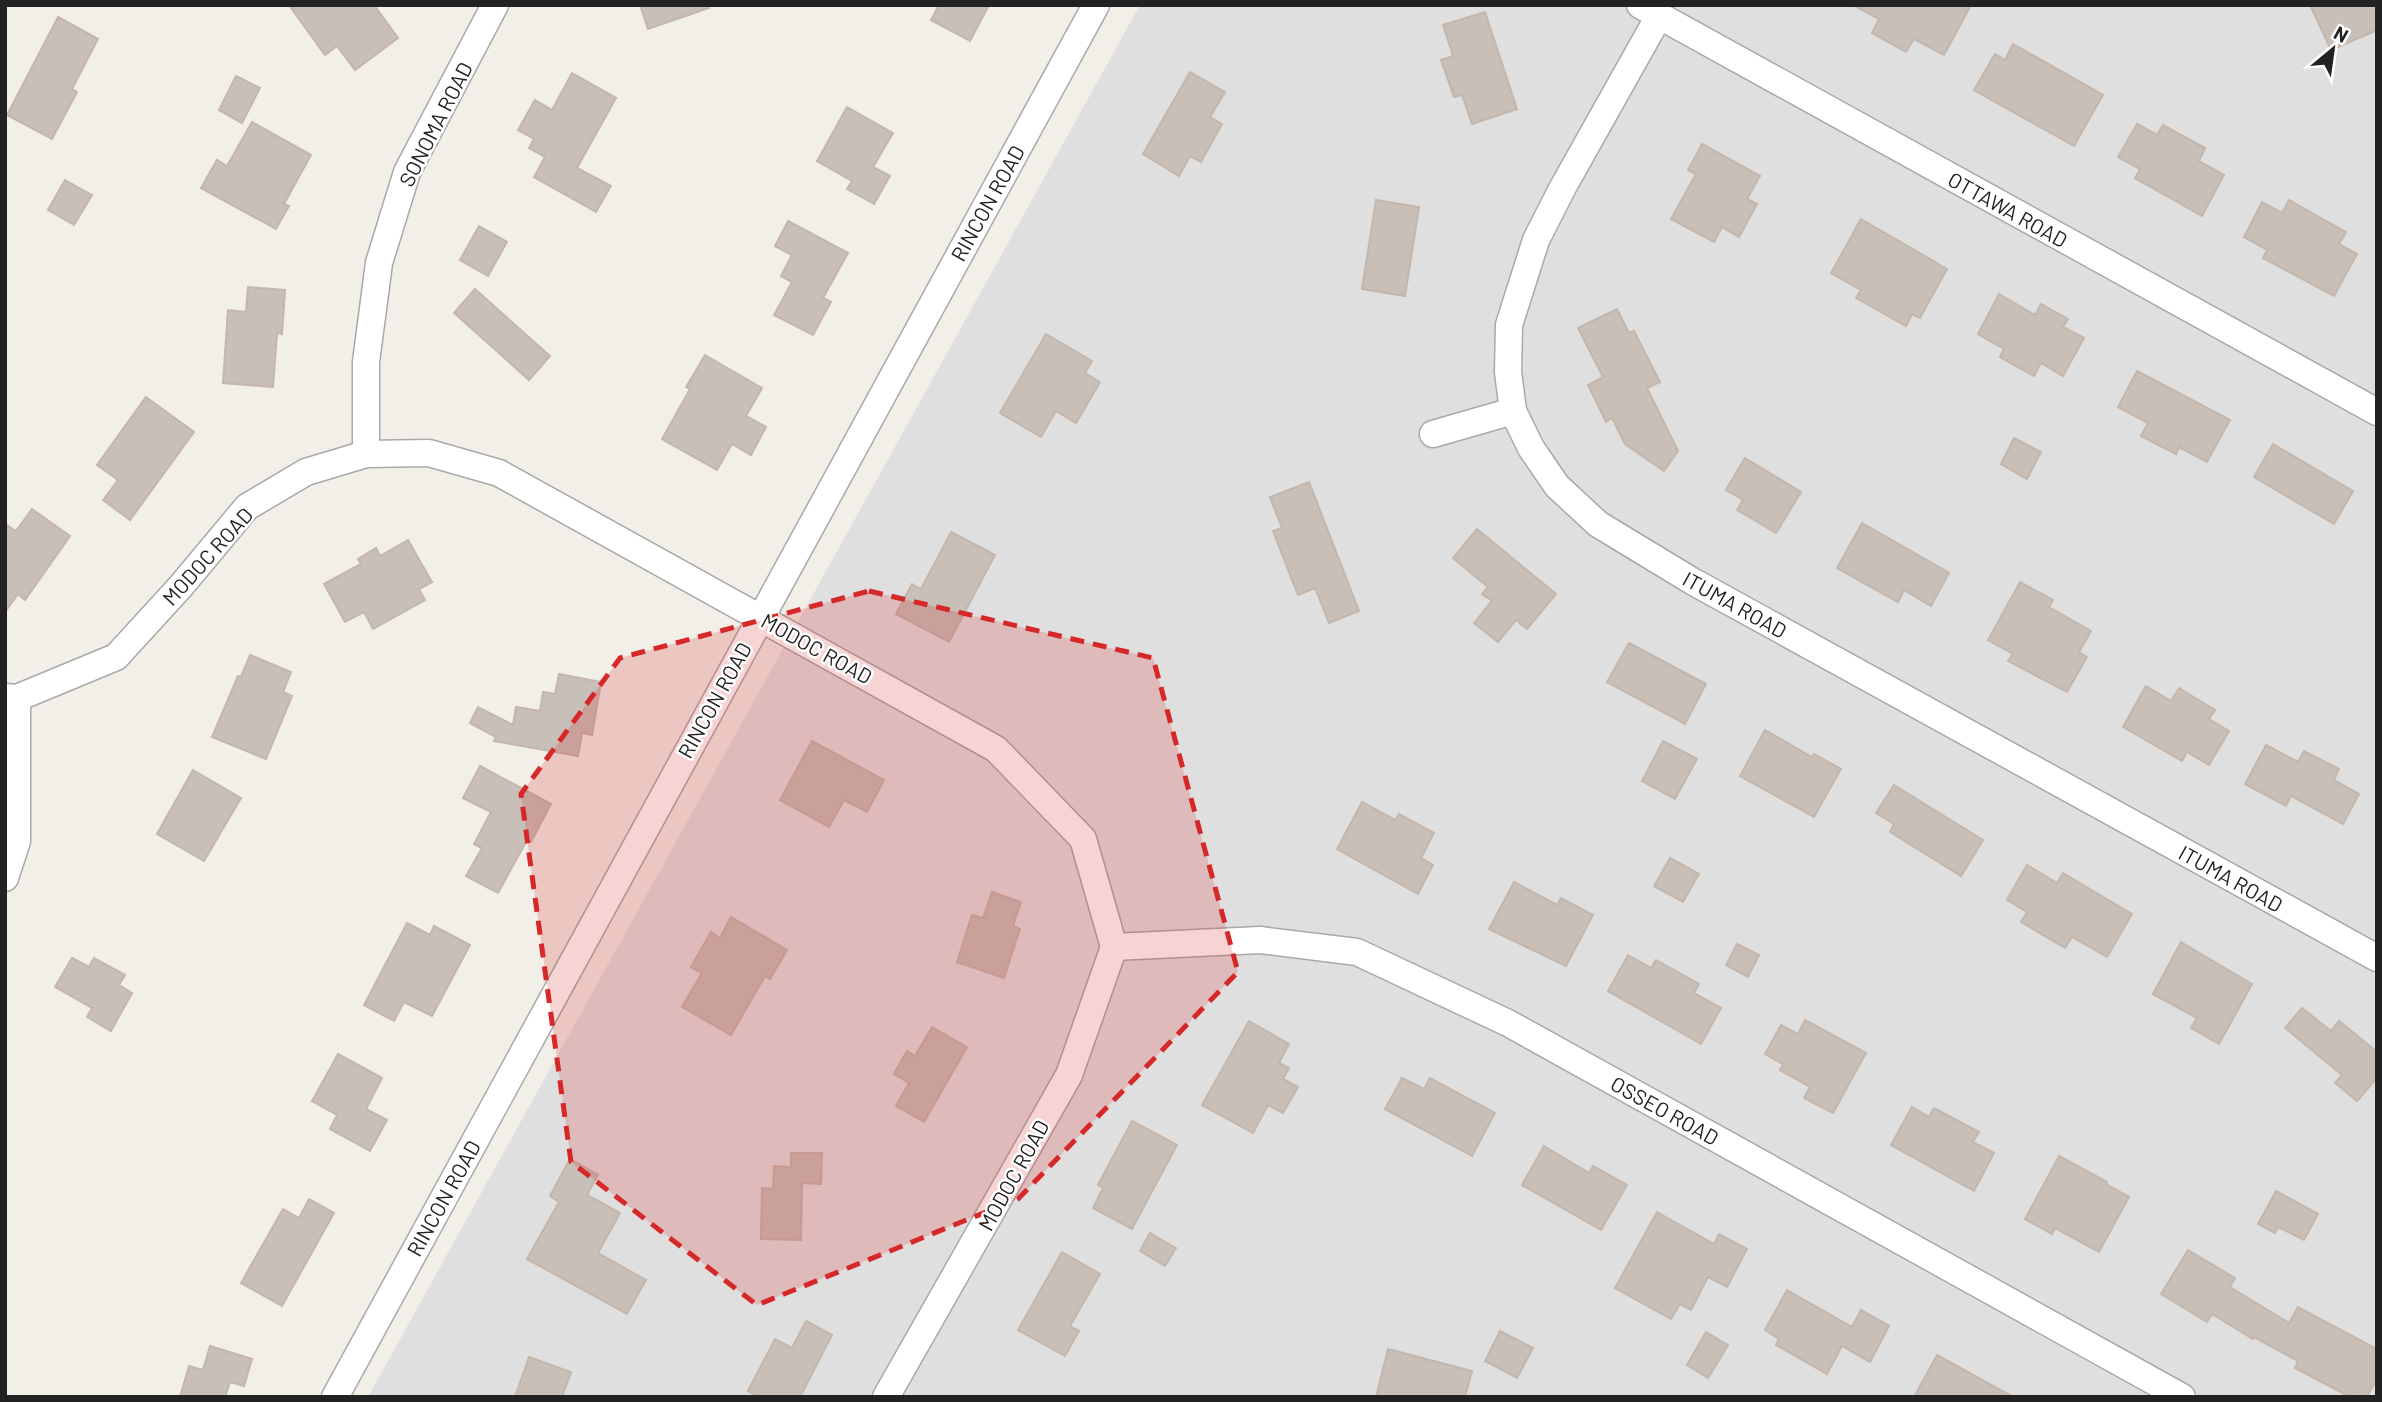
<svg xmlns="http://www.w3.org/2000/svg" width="2382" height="1402" viewBox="0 0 2382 1402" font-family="Barlow,sans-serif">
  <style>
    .residential { fill: #e0dfdf }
    .building { fill: #c7bfb8; stroke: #c4b6ab; stroke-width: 2 }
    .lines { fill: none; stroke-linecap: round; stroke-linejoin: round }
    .street-casing { stroke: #a9a9a9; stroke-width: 29 }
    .street { stroke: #fff; stroke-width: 26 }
    .marked { fill: #d62828; fill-opacity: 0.2; stroke: #d62828; stroke-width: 5; stroke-dasharray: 14 9; stroke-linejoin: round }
    .labels { text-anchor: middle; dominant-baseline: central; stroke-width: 5; stroke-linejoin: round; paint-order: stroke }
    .street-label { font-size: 21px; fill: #222; stroke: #fff }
  </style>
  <rect width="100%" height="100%" fill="#f2efe9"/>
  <path class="residential" d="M1140 5H2377V1397H368Z"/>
  <g class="building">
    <path d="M289 5H374L398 38 355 70 337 46 325 55Z"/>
    <path d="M640 5H708L709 8 648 29Z"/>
    <path d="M939 5H989L970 41 931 20Z"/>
    <path d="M1853 5H1971L1944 55 1914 39 1906 52 1872 33 1879 19Z"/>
    <path d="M2310 5H2377V30L2331 50Z"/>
    <path d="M1485 12 1517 109 1472 124 1462 95 1454 97 1441 60 1453 56 1443 25Z"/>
    <path d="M58 17 98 39 72 89 77 92 52 139 7 115Z"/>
    <path d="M2013 44 2103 95 2074 146 1974 90 1995 54 2005 60Z"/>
    <path d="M1190 72 1225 92 1210 117 1222 124 1201 162 1190 156 1179 176 1143 154Z"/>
    <path d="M572 73 616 98 577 168 611 186 596 212 534 177 545 157 529 148 534 139 518 130 535 100 552 110Z"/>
    <path d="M236 76 260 88 242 123 219 110Z"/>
    <path d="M847 107 893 133 873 167 890 176 874 204 847 189 852 181 817 161Z"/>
    <path d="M252 122 311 155 284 204 289 206 276 229 201 188 217 160 227 166Z"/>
    <path d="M2137 124 2157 135 2163 125 2205 148 2199 161 2224 175 2202 216 2135 178 2140 169 2118 157Z"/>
    <path d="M1702 144 1760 176 1747 199 1757 204 1739 237 1722 227 1714 242 1671 219 1696 174 1688 170Z"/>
    <path d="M65 180 92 195 74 225 48 210Z"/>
    <path d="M1376 200 1419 207 1405 296 1362 289Z"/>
    <path d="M2289 200 2346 232 2339 244 2357 254 2334 296 2263 258 2267 250 2244 237 2262 202 2282 213Z"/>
    <path d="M1861 219 1947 269 1920 318 1912 314 1906 326 1856 298 1861 290 1831 273Z"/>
    <path d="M788 221 848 253 823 298 831 302 813 335 774 315 792 282 781 276 792 255 775 246Z"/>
    <path d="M479 226 507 242 488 276 460 260Z"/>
    <path d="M248 287 285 290 282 334 277 333 273 387 223 383 228 310 246 312Z"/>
    <path d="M475 289 550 356 529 380 454 313Z"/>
    <path d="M1999 294 2035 315 2041 304 2068 319 2063 327 2084 338 2063 376 2041 363 2034 376 2000 357 2004 349 1978 334Z"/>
    <path d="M1617 309 1629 333 1634 331 1660 382 1647 388 1678 451 1664 471 1625 444 1612 418 1606 422 1588 385 1603 377 1578 328Z"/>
    <path d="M1046 334 1092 361 1085 373 1100 382 1076 423 1056 411 1041 437 1000 413Z"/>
    <path d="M705 355 762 388 746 416 766 427 751 455 732 444 717 470 662 439 690 389 686 387Z"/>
    <path d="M2137 371 2230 420 2207 462 2179 447 2176 454 2141 436 2148 423 2118 407Z"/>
    <path d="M146 397 194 432 130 520 103 500 118 480 97 465Z"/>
    <path d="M2014 438 2041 452 2027 479 2001 464Z"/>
    <path d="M2273 444 2353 491 2334 524 2254 477Z"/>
    <path d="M1745 458 1801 492 1776 533 1737 510 1743 500 1726 490Z"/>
    <path d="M1309 482 1359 611 1329 623 1315 588 1298 595 1273 531 1282 528 1270 497Z"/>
    <path d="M32 509 70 536 25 600 18 594 5 612V524L16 531Z"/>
    <path d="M1862 523 1949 573 1931 606 1904 590 1898 602 1837 568Z"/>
    <path d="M1477 529 1556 594 1527 629 1516 620 1498 642 1474 623 1492 601 1482 594 1488 587 1453 558Z"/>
    <path d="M951 532 995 555 949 642 896 614 912 584 921 589Z"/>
    <path d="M408 540 432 582 419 589 425 600 373 629 364 612 345 622 324 584 361 564 358 559 376 548 380 556Z"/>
    <path d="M2020 582 2053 600 2049 607 2091 631 2079 652 2087 657 2067 692 2008 661 2013 654 1988 640Z"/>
    <path d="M1629 643 1706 684 1685 724 1607 682Z"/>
    <path d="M250 655 291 672 283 692 292 696 266 759 212 737 238 676 241 677Z"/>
    <path d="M559 674 601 682 592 735 582 733 578 756 494 741 496 737 470 723 478 707 513 725 516 707 540 711 543 692 555 694Z"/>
    <path d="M2146 686 2171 701 2179 688 2215 710 2209 719 2229 731 2209 765 2187 752 2182 761 2123 727Z"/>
    <path d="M1765 730 1812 757 1814 754 1841 769 1814 817 1740 776Z"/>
    <path d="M812 741 884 780 867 812 844 800 829 827 780 800Z"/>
    <path d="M1663 741 1697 759 1675 799 1642 781Z"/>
    <path d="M2266 745 2298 762 2304 751 2339 769 2334 780 2359 794 2343 824 2291 796 2286 806 2245 784Z"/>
    <path d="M480 766 551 804 531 842 527 840 498 893 466 876 482 848 474 844 491 812 463 798Z"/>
    <path d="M193 770 241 798 204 861 157 834Z"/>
    <path d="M1894 785 1983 840 1961 876 1890 832 1894 824 1876 813Z"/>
    <path d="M1362 802 1395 820 1399 814 1434 833 1421 858 1433 865 1418 894 1337 849Z"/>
    <path d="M1670 858 1699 874 1683 902 1654 886Z"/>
    <path d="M2027 865 2057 883 2063 873 2132 914 2107 957 2072 937 2065 948 2021 922 2027 912 2007 900Z"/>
    <path d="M1514 882 1557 905 1561 898 1593 915 1566 966 1489 929Z"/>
    <path d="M992 892 1021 902 1013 926 1020 929 1004 978 957 962 972 915 983 918Z"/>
    <path d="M731 917 787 950 770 979 765 976 731 1035 682 1007 702 973 691 967 711 932 720 938Z"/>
    <path d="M407 923 430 935 434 926 470 945 432 1016 404 1002 394 1021 364 1005Z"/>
    <path d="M2181 942 2252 984 2219 1044 2191 1028 2197 1018 2153 994Z"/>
    <path d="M1737 944 1759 955 1748 977 1726 965Z"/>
    <path d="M1628 955 1651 968 1656 960 1699 984 1694 993 1721 1008 1701 1044 1608 991Z"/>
    <path d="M72 958 89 967 94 958 125 975 119 985 132 993 111 1031 87 1017 92 1008 55 987Z"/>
    <path d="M2302 1008 2331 1031 2339 1021 2377 1052V1078L2357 1101 2335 1083 2342 1075 2285 1028Z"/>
    <path d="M1805 1020 1866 1053 1833 1113 1804 1098 1810 1087 1780 1070 1783 1064 1765 1054 1781 1025 1798 1034Z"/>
    <path d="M1249 1021 1289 1044 1279 1063 1289 1068 1283 1079 1298 1087 1283 1113 1268 1105 1253 1133 1202 1105Z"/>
    <path d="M932 1027 967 1047 924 1122 896 1106 909 1083 894 1074 907 1051 915 1056Z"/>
    <path d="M338 1054 382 1078 366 1109 387 1120 370 1151 330 1129 337 1115 312 1101Z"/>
    <path d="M1402 1078 1424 1089 1430 1078 1495 1113 1472 1156 1385 1109Z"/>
    <path d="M1912 1107 1929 1117 1934 1108 1979 1132 1973 1142 1994 1153 1974 1191 1891 1145Z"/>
    <path d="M1132 1121 1177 1145 1132 1229 1093 1208 1103 1188 1098 1185Z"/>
    <path d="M1544 1146 1589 1173 1593 1166 1627 1185 1601 1230 1522 1185Z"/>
    <path d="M791 1153H822L821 1184 802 1183 801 1240 761 1239 762 1188 773 1189 774 1166 791 1167Z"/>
    <path d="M2059 1156 2107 1182 2106 1184 2129 1197 2099 1252 2055 1228 2052 1234 2025 1219Z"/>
    <path d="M570 1159 598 1175 587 1195 620 1213 598 1253 646 1280 627 1314 527 1259 559 1202 550 1196Z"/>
    <path d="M2276 1191 2318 1214 2304 1240 2278 1227 2275 1233 2258 1224Z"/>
    <path d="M309 1199 334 1213 282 1306 241 1283 283 1209 299 1218Z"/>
    <path d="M1657 1212 1714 1244 1719 1234 1747 1249 1727 1287 1708 1277 1691 1310 1680 1304 1671 1319 1615 1288Z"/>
    <path d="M1150 1233 1176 1248 1165 1266 1140 1251Z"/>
    <path d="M2188 1250 2235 1278 2230 1287 2289 1323 2298 1307 2377 1349V1378L2367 1397H2350L2295 1368 2298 1361 2254 1337 2253 1339 2212 1314 2207 1322 2161 1294Z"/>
    <path d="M1062 1252 1100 1274 1070 1326 1079 1331 1065 1356 1018 1330Z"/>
    <path d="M1787 1290 1852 1327 1861 1310 1889 1326 1870 1362 1842 1346 1827 1374 1776 1345 1779 1339 1765 1330Z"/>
    <path d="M806 1321 832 1335 800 1397H758L748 1391 775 1339 792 1348Z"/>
    <path d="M1500 1331 1533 1348 1517 1378 1485 1361Z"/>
    <path d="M1706 1332 1728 1345 1708 1378 1687 1365Z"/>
    <path d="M210 1346 252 1359 244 1386 230 1382 225 1397H180L189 1366 203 1370Z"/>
    <path d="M1388 1349 1472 1371 1465 1397H1376Z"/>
    <path d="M1937 1355 2013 1397H1914Z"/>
    <path d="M529 1357 571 1372 562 1397H515Z"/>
  </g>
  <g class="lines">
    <defs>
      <g id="street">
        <path d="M1640 5 2377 412"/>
        <path d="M1659 16 1563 187 1536 240 1509 325 1508 372 1513 411 1531 448 1557 486 1598 524 1692 581 2377 958"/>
        <path d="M1433 434 1513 411"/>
        <path d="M366 454V362L379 263 407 172 495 5"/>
        <path d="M5 697 17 698 116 657 181 586 247 507 306 472 366 454 429 453 499 473 996 749 1083 839 1114 947 1069 1075 886 1397"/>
        <path d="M5 878 17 841V698"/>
        <path d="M1114 947 1260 940 1357 952 1508 1023 2182 1397"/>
        <path d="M335 1397 1096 5"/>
      </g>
    </defs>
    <use href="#street" class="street-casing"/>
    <use href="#street" class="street"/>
  </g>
  <path class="marked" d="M869 591 1153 658 1238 972 1018 1199 757 1305 571 1162 521 794 620 658Z"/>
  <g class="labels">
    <g class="street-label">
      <text transform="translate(435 124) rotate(-63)">SONOMA ROAD</text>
      <text transform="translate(987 203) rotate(-61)">RINCON ROAD</text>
      <text transform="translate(2008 209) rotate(29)">OTTAWA ROAD</text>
      <text transform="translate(207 556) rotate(-48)">MODOC ROAD</text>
      <text transform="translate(1735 604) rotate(29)">ITUMA ROAD</text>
      <text transform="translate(817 648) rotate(29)">MODOC ROAD</text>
      <text transform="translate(714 700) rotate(-61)">RINCON ROAD</text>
      <text transform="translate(2231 878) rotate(29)">ITUMA ROAD</text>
      <text transform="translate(1665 1110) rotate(29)">OSSEO ROAD</text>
      <text transform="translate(1013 1175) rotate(-61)">MODOC ROAD</text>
      <text transform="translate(443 1198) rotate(-61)">RINCON ROAD</text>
    </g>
  </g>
  <rect width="2382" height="1402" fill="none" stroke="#222222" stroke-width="14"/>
  <g transform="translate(2333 49) rotate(29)" stroke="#ffffff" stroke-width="5" paint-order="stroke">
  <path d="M0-5L12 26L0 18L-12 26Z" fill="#222222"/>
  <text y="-10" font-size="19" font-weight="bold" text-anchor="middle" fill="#222222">N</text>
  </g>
</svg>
